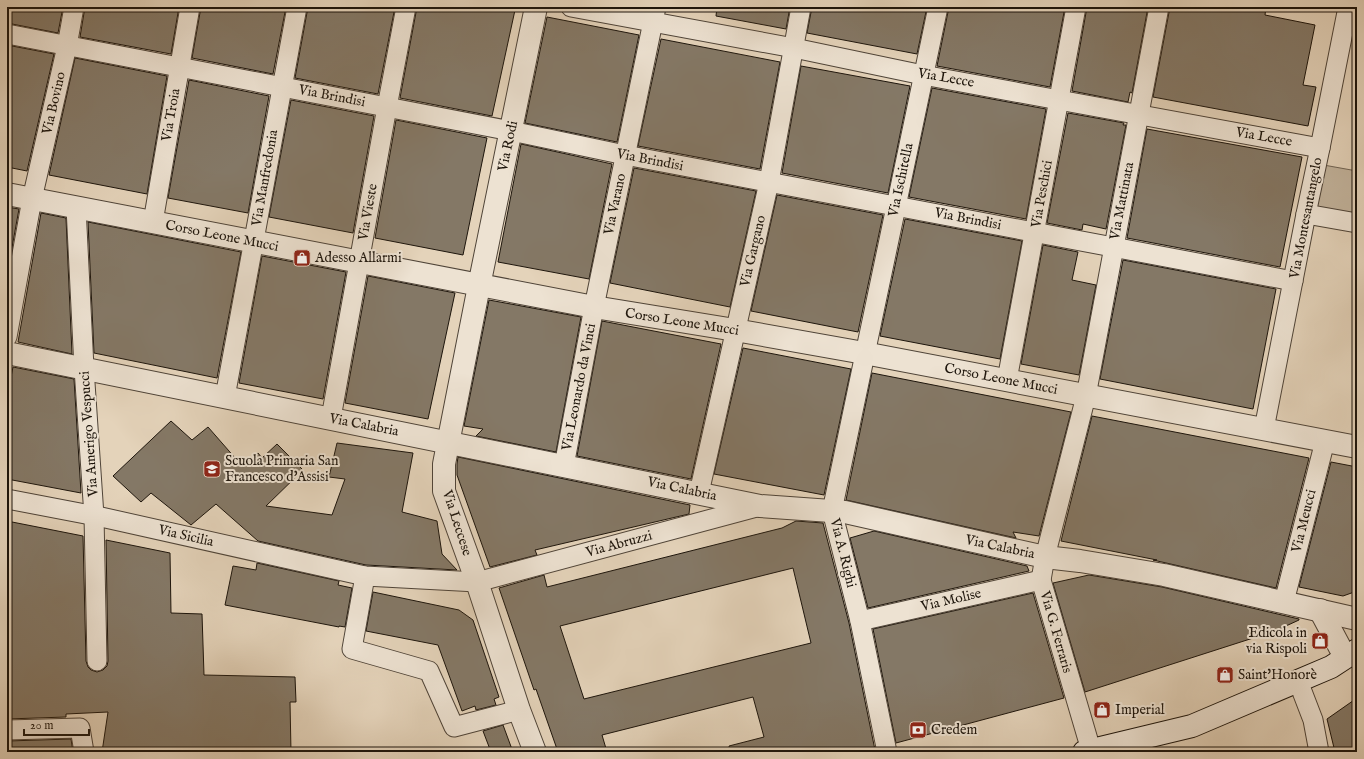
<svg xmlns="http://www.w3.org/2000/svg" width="1364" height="759" viewBox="0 0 1364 759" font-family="'IM FELL English',serif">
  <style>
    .green { fill: #c2b39c; stroke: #706454 }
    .building { fill: #847866; stroke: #1d150c; fill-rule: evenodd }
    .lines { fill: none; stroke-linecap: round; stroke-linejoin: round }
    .minor-casing { stroke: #4f4438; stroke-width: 21 }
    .tertiary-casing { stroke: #4f4438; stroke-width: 24 }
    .secondary-casing { stroke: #1d150c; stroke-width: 24 }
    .minor { stroke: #ede2d2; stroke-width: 19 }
    .tertiary { stroke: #ede2d2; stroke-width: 22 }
    .secondary { stroke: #ede2d2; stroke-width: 22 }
    .labels { text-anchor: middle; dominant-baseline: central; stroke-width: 4; stroke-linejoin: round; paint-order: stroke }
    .street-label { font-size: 14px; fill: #1d150c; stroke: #ede2d2 }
    .poi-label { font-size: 14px; fill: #1d150c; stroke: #ede2d2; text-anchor: start }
  </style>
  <rect width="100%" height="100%" fill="#e4d3ba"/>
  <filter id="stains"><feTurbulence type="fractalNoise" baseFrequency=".005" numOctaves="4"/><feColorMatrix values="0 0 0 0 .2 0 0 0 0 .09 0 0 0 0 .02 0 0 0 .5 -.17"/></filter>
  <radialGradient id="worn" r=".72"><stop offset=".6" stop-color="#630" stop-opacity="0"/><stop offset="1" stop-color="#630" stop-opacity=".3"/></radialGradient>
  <path class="green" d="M1318 164 1357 171V216L1310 207Z"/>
  <g class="building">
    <path d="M7 7H63L58 33 7 23Z"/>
    <path d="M85 7H179L171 54 80 37Z"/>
    <path d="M201 7H286L273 74 192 58Z"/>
    <path d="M308 7H395L378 94 295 78Z"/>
    <path d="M417 7H497L515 10 492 116 400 98Z"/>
    <path d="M717 7H790L786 29 716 16Z"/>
    <path d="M812 7H927L917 54 807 33Z"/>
    <path d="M949 7H1065L1050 87 937 66Z"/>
    <path d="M1087 7H1148L1132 93 1130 92 1128 102 1072 91Z"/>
    <path d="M1170 7H1266L1265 15 1315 25 1303 85 1316 87 1308 126 1153 97Z"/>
    <path d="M547 17 639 35 617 142 525 123Z"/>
    <path d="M661 39 780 62 760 169 638 146Z"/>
    <path d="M7 45 54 54 27 171 7 167Z"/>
    <path d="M75 58 167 76 147 194 49 175Z"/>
    <path d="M801 66 910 86 888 193 782 173Z"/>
    <path d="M189 80 269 96 248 213 168 198Z"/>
    <path d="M932 88 1046 109 1026 219 909 197Z"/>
    <path d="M291 100 374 116 353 233 269 217Z"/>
    <path d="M1068 113 1124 123 1123 125H1126L1106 229 1083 224 1082 230 1047 223Z"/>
    <path d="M396 120 487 138 463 255 375 238Z"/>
    <path d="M1147 129 1302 157 1280 267 1127 238Z"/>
    <path d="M521 144 612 164 589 279 498 262Z"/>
    <path d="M634 168 756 191 730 307 610 283Z"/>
    <path d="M777 195 883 215 858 332 751 311Z"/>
    <path d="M7 207 19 209 7 275Z"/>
    <path d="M41 213 66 218 72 354 18 342Z"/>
    <path d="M905 219 1022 241 1000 359 880 336Z"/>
    <path d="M88 222 241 252 217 378 94 353Z"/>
    <path d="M1043 245 1078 252 1072 280 1096 285 1079 375 1021 364Z"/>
    <path d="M262 256 346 272 323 399 239 383Z"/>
    <path d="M1123 260 1276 289 1253 409 1100 379Z"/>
    <path d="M368 276 455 293 428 419 345 403Z"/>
    <path d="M489 300 581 317 556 452 476 436 483 429 464 426Z"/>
    <path d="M602 321 721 344 691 479 577 456Z"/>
    <path d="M743 348 851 369 824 495 714 474Z"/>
    <path d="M13 367 74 379 81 493 7 479V397Z"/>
    <path d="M872 373 1071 412 1039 536 1013 532 1016 538 846 500Z"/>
    <path d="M1092 416 1309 458 1276 588 1153 560H1157L1061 541Z"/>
    <path d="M171 421 192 440 208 427 243 467 258 453 262 458 277 444 303 470 266 506 332 515 345 479 329 477 337 443 413 453 402 512 437 521 442 554 457 570 366 565 258 541 216 504 191 525 151 493 141 502 113 476Z"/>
    <path d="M458 457 690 505 689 514 535 550 537 555 490 567 457 475V464Z"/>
    <path d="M1331 462 1357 467V591L1343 596 1299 587Z"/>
    <path d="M7 521 83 536 86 661 88 667 91 670 97 672 103 670 107 666 108 661 106 540 170 553 171 613 202 614 204 675 295 677 296 702H290L291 752H102L108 712 66 714V717L7 719Z"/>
    <path d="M796 521 823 523 849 623 875 750 868 752H730L729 746 764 737 753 697 602 735 607 752H558L536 689 534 690 499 588 544 575 547 587 782 528ZM793 568 811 643 584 699 560 626Z"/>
    <path d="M874 531 1027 566 1029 571 868 608 850 538Z"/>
    <path d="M257 563 339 581 338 585 352 588 345 627 339 626V627L225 605 233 566 256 570Z"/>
    <path d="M1089 575 1162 587 1299 619V620L1275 631 1085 692 1053 583Z"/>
    <path d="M373 592 459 610 473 620 499 697 494 699 496 705 476 710 475 706 462 711 438 645 366 631Z"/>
    <path d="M1033 593 1064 698 896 743 873 629Z"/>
    <path d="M1357 698V752H1335L1327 719Z"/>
    <path d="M503 725 513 752H491L483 731Z"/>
    <path d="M71 739 73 752H7V741Z"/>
  </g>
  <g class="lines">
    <defs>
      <g id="minor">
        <path d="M571 7 794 48 923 75 1320 148"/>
        <path d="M7 34 511 131 625 155 1293 281"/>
        <path d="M76 207 84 368 94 516 97 661"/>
        <path d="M1306 214 1357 223"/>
        <path d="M153 222 190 7"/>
        <path d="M7 337 32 199 67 46 74 7"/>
        <path d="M1007 380 1076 7"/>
        <path d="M225 397 297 7"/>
        <path d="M331 418 387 107 406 7"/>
        <path d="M1264 429 1306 214 1320 148 1348 7"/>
        <path d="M564 466 594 307 656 7"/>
        <path d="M699 493 769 182 801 7"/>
        <path d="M7 499 101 517 365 576 477 582 760 506"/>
        <path d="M365 576 352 649 429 671 454 727 519 710"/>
        <path d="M1284 602 1325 441"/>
        <path d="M860 621 1041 580"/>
        <path d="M1298 681 1313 720 1319 752"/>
        <path d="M7 730 80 728 84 752"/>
        <path d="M1091 750 1041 580 1045 557 1086 396 1159 7"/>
        <path d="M887 752 860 621 832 511 938 7"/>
      </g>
      <g id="tertiary">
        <path d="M7 194 594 307 735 330 864 353 1357 447"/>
        <path d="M7 353 760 506 845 512 1045 557 1080 561 1164 575 1357 619"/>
        <path d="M1320 610 1345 657"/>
        <path d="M535 752 519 710 477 582 444 491V464L479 286 536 7"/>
      </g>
      <path id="secondary" d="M1084 752 1192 726 1331 667 1357 650"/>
    </defs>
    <use href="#minor" class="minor-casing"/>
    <use href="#tertiary" class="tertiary-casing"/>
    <use href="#secondary" class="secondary-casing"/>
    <use href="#minor" class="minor"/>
    <use href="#tertiary" class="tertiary"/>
    <use href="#secondary" class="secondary"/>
  </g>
  <defs>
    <symbol id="shop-square" viewBox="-11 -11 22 22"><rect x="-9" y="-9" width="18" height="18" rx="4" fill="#8f2418" stroke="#ede2d2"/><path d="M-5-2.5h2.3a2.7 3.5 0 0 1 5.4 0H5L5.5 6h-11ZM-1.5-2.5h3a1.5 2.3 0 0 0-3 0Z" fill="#fff"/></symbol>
    <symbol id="school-square" viewBox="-11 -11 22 22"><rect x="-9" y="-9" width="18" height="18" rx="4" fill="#8f2418" stroke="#ede2d2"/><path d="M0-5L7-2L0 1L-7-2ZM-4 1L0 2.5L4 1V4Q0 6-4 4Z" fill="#fff"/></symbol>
    <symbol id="bank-square" viewBox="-11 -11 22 22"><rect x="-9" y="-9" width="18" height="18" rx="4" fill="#8f2418" stroke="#ede2d2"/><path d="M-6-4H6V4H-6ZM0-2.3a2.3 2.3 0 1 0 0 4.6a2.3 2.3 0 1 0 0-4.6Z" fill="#fff"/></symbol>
  </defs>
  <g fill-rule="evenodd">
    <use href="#shop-square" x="292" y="248" width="20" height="20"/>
    <use href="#school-square" x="202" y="459" width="20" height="20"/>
    <use href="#shop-square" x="1310" y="631" width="20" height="20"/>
    <use href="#shop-square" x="1215" y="665" width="20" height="20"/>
    <use href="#shop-square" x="1092" y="700" width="20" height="20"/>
    <use href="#bank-square" x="908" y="720" width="20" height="20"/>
  </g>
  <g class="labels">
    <g class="street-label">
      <text transform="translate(946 78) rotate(10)">Via Lecce</text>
      <text transform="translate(332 96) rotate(11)">Via Brindisi</text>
      <text transform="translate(54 103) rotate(-77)">Via Bovino</text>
      <text transform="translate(171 115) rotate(-80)">Via Troia</text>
      <text transform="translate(1264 137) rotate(10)">Via Lecce</text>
      <text transform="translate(508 146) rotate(-78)">Via Rodi</text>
      <text transform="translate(650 160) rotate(11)">Via Brindisi</text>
      <text transform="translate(265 178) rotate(-80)">Via Manfredonia</text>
      <text transform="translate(901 180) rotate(-78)">Via Ischitella</text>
      <text transform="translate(1042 194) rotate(-80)">Via Peschici</text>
      <text transform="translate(1122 201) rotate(-79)">Via Mattinata</text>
      <text transform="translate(615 204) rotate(-78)">Via Varano</text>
      <text transform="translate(368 212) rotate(-80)">Via Vieste</text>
      <text transform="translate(1306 218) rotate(-79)">Via Montesantangelo</text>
      <text transform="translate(968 219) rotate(11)">Via Brindisi</text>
      <text transform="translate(222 236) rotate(11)">Corso Leone Mucci</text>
      <text transform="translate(753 251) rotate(-77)">Via Gargano</text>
      <text transform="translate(682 322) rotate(9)">Corso Leone Mucci</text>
      <text transform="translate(1001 379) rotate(11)">Corso Leone Mucci</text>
      <text transform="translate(579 387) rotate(-79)">Via Leonardo da Vinci</text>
      <text transform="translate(364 425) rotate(11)">Via Calabria</text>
      <text transform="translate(89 434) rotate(-94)">Via Amerigo Vespucci</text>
      <text transform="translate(682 489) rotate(12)">Via Calabria</text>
      <text transform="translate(1304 521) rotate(-76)">Via Meucci</text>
      <text transform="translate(457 523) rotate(72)">Via Leccese</text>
      <text transform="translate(186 536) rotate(13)">Via Sicilia</text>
      <text transform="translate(619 544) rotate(-15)">Via Abruzzi</text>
      <text transform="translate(1000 547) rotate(12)">Via Calabria</text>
      <text transform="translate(843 553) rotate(76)">Via A. Righi</text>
      <text transform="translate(951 600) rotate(-13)">Via Molise</text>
      <text transform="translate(1056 632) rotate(74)">Via G. Ferraris</text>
    </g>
    <g class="poi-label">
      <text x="315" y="258">Adesso Allarmi</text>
      <text x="225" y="461">Scuola Primaria San<tspan x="225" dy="16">Francesco d'Assisi</tspan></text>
      <text x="1307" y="633" text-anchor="end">Edicola in<tspan x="1307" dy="16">via Rispoli</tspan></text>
      <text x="1238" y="675">Saint'Honorè</text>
      <text x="1115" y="710">Imperial</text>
      <text x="931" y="730">Credem</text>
    </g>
  </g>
  <rect width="1364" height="759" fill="none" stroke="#e4d3ba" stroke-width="24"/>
  <rect x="8" y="8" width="1348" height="743" fill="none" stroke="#1d150c" stroke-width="2"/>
  <rect x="12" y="12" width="1340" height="735" fill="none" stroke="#1d150c"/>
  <path d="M24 729v6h65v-6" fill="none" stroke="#1d150c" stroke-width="2"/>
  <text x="30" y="729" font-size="12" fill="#1d150c" stroke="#ede2d2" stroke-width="3" paint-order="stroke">20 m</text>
  <rect width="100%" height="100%" filter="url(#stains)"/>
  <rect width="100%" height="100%" fill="url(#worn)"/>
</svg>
